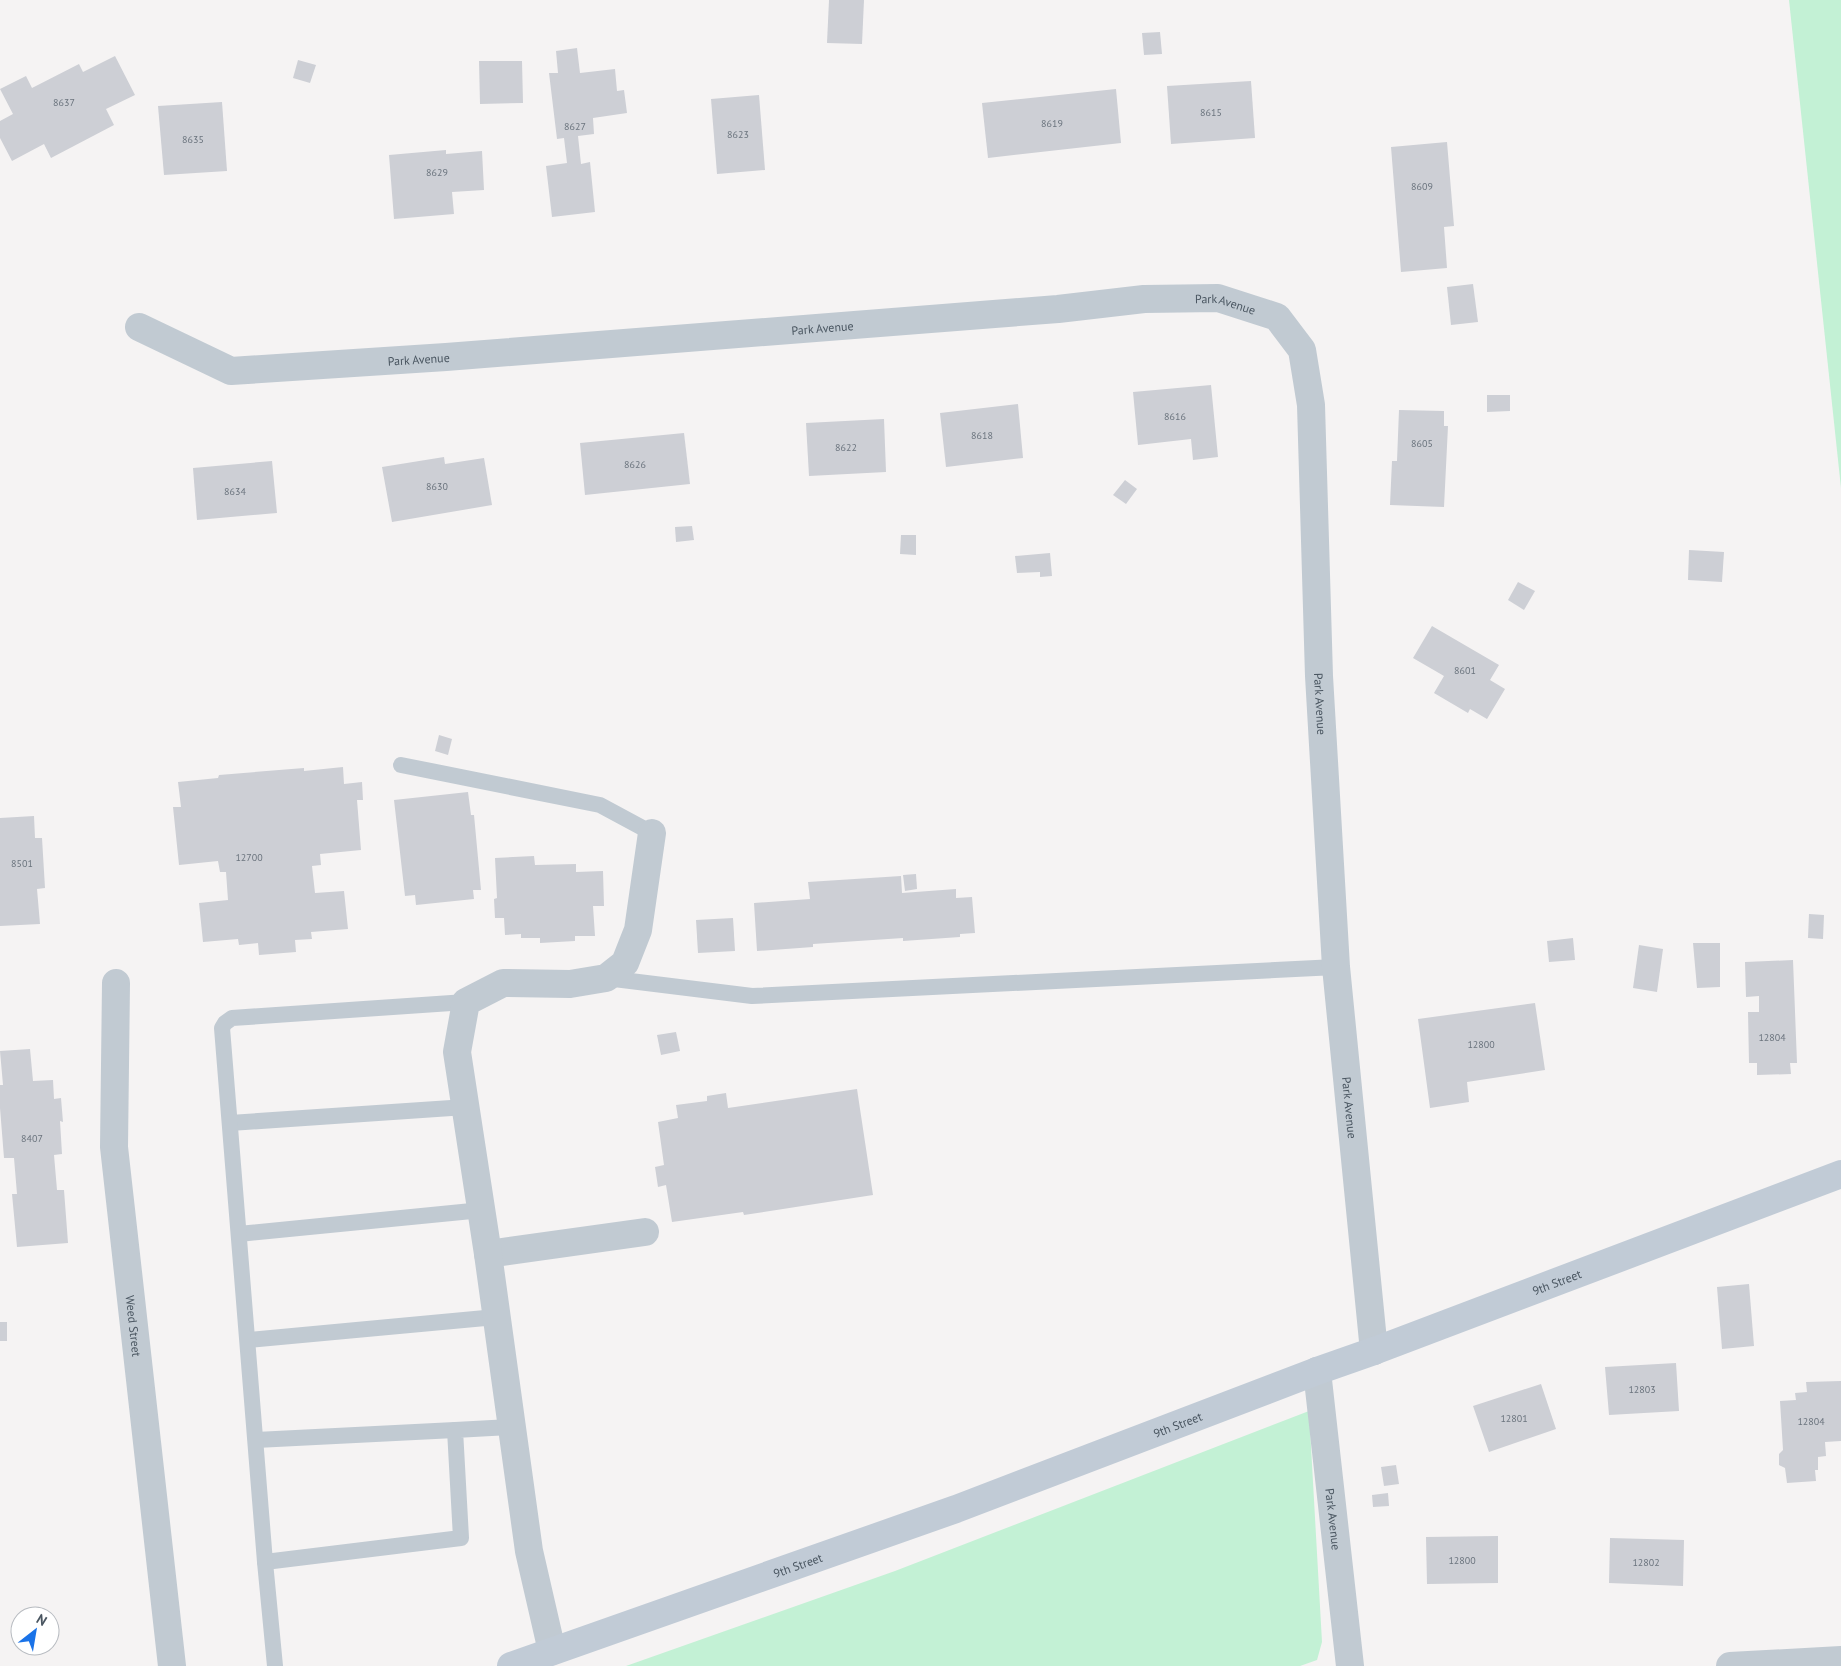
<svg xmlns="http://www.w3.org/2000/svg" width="1841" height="1666" viewBox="0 0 1841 1666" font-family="'PT Sans',sans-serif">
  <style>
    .green { fill: #c3f1d5 }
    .building { fill: #cdcfd5 }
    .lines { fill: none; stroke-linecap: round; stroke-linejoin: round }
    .lane { stroke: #c1cad2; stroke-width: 16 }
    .street { stroke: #c1cad2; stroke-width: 28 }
    .secondary { stroke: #c1cbd6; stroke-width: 28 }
    .labels { text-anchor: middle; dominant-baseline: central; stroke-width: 5; stroke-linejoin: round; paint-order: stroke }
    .number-label { font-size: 10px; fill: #6b747e }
    .street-label { font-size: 12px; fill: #4a5661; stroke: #fff }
  </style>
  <rect width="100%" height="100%" fill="#f5f3f3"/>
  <g class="green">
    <path d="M1789 0H1841V488Z"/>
    <path d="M1309 1411 1322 1642 1317 1660 1300 1666H626L895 1571Z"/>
  </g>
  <g class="building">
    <path d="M829 0H864L862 44 827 43Z"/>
    <path d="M1160 32 1162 54 1144 55 1142 33Z"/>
    <path d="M577 48 580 73 615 69 617 91 624 90 627 113 593 118 594 134 578 136 581 164 590 162 595 212 552 217 546 166 567 163 564 138 557 139 549 73H558L556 51Z"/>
    <path d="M115 56 135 95 106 109 114 125 51 158 44 144 12 161 0 138V121L13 114 0 89 26 76 32 88 79 64 83 72Z"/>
    <path d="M298 60 316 65 310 83 293 78Z"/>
    <path d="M479 61H522L523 103 480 104Z"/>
    <path d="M1251 81 1255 138 1171 144 1167 86Z"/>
    <path d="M1116 89 1121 143 988 158 982 103Z"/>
    <path d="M759 95 765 170 717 174 711 99Z"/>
    <path d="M222 102 227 171 164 175 158 106Z"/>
    <path d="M1447 142 1454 226 1444 227 1447 268 1401 272 1391 147Z"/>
    <path d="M446 150V154L482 151 484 190 452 192 454 214 394 219 389 155Z"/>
    <path d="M1473 284 1478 322 1451 325 1447 287Z"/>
    <path d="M1211 385 1218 457 1193 460 1191 439 1138 445 1133 392Z"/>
    <path d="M1487 395H1510V411L1487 412Z"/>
    <path d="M1018 404 1023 458 946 467 940 413Z"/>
    <path d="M1399 410 1444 411V426H1448L1444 507 1390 505 1392 461H1397Z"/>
    <path d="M884 419 886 472 809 476 806 423Z"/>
    <path d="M684 433 690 484 585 495 580 443Z"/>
    <path d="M444 457 445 464 484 458 492 505 392 522 382 467Z"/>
    <path d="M272 461 277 513 197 520 193 468Z"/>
    <path d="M1125 480 1137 489 1126 504 1113 495Z"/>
    <path d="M692 526 694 540 676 542 675 527Z"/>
    <path d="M901 535H916V555L900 554Z"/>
    <path d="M1689 550 1724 552 1722 582 1688 580Z"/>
    <path d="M1050 553 1052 576 1040 577V572L1017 573 1015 556Z"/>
    <path d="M1518 582 1535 591 1524 610 1508 600Z"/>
    <path d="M1432 626 1499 665 1490 680 1505 689 1487 719 1470 709 1468 713 1434 693 1444 676 1413 658Z"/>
    <path d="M439 735 452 739 448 755 435 751Z"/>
    <path d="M343 767 344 784 362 782 363 800H357L361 850 320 854 321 865 312 866 315 893 344 891 348 929 311 932 312 939 295 940 296 952 259 955 258 943 239 945 238 939 203 942 199 903 228 900 226 872H220L218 861 179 865 173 807H181L178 782 218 778 219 775 304 768V771Z"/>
    <path d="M468 792 471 815H474L481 890H473L474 899 416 905 415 895 405 896 394 800Z"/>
    <path d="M34 816 35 838H42L45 888 37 889 40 924 0 926V818Z"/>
    <path d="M534 856 535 865 576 864V872L603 871 604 906H593L595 936H575V941L540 943V938H521V934L505 935 504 918H495L494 899 497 898 495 858Z"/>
    <path d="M916 874 917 889 905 891 903 875Z"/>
    <path d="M901 876 902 893 956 889V898L972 897 975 933 960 934V937L903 941V938L813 944V947L757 951 754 903 810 899 808 882Z"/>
    <path d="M1809 914 1824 915 1823 939 1808 938Z"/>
    <path d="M733 918 735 951 698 953 696 920Z"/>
    <path d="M1573 938 1575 960 1549 962 1547 941Z"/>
    <path d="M1693 943H1720V987L1697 988Z"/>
    <path d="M1639 945 1663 949 1657 992 1633 988Z"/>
    <path d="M1793 960 1797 1063H1790L1791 1074 1757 1075V1063H1749L1748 1012H1759V996L1746 997 1745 962Z"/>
    <path d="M1535 1003 1545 1070 1467 1082 1469 1102 1430 1108 1418 1019Z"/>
    <path d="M676 1032 680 1051 661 1055 657 1035Z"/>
    <path d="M30 1049 33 1081 53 1080 54 1099 61 1098 63 1122 60 1121 62 1154 54 1155 57 1190H64L68 1243 17 1247 12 1194H17L14 1158H4L0 1108V1085H3L0 1051Z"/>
    <path d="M857 1089 873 1195 744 1215 743 1212 672 1222 666 1185 658 1187 655 1167 664 1165 658 1122 678 1118 676 1105 707 1101V1096L726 1093 728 1108Z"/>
    <path d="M1749 1284 1754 1346 1722 1349 1717 1287Z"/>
    <rect x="0" y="1322" width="7" height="19"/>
    <path d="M1676 1363 1679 1411 1609 1415 1605 1367Z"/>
    <path d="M1841 1381V1441L1825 1442 1826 1456 1818 1457V1470H1815L1816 1481 1787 1483 1785 1468 1779 1465V1454L1783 1450 1780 1401 1796 1400 1795 1393 1807 1392 1806 1382Z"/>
    <path d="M1541 1384 1556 1429 1489 1452 1473 1406Z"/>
    <path d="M1396 1465 1399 1484 1384 1486 1381 1467Z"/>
    <path d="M1388 1493 1389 1506 1373 1507 1372 1495Z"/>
    <path d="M1498 1536V1583L1427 1584 1426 1537Z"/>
    <path d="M1610 1538 1684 1540 1683 1586 1609 1583Z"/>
  </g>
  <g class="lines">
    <g class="lane">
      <path d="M401 765 600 805 652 833"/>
      <path d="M606 978 752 996 1336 967"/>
      <path d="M230 1123 466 1107"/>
      <path d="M239 1234 482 1210"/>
      <path d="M248 1340 496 1317"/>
      <path d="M256 1440 455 1430"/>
      <path d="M265 1562 461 1538 455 1430 511 1427"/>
      <path d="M275 1666 265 1562 222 1028 225 1023 232 1018 466 1002"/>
    </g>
    <g class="street">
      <path id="s1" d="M139 327 231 371 446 357 1058 309 1144 299 1218 298 1277 317 1302 350 1311 405 1319 676 1336 967 1374 1351"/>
      <path id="s2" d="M116 983 114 1147 172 1666"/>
      <path d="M488 1254 645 1232"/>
      <path id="s3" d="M1317 1371 1350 1666"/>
      <path d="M552 1651 529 1551 488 1254 457 1052 466 1002 503 983 570 984 606 978 625 963 638 930 652 833"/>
      <path d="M1730 1666 1841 1660"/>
    </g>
    <path class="secondary" id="s4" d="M511 1666 956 1509 1317 1371 1374 1351 1841 1174"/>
  </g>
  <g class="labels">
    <g class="number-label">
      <text x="64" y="102">8637</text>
      <text x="1211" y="112">8615</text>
      <text x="1052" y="123">8619</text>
      <text x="575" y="126">8627</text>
      <text x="738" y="134">8623</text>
      <text x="193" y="139">8635</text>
      <text x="437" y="172">8629</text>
      <text x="1422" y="186">8609</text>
      <text x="1175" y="416">8616</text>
      <text x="982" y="435">8618</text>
      <text x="1422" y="443">8605</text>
      <text x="846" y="447">8622</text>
      <text x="635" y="464">8626</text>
      <text x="437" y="486">8630</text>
      <text x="235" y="491">8634</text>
      <text x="1465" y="670">8601</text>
      <text x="249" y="857">12700</text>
      <text x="22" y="863">8501</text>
      <text x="1772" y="1037">12804</text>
      <text x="1481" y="1044">12800</text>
      <text x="32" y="1138">8407</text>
      <text x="1642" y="1389">12803</text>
      <text x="1514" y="1418">12801</text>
      <text x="1811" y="1421">12804</text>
      <text x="1462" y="1560">12800</text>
      <text x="1646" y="1562">12802</text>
    </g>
    <g class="street-label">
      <text stroke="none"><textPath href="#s1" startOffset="1100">Park Avenue</textPath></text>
      <text stroke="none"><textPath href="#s1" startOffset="695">Park Avenue</textPath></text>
      <text stroke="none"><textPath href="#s1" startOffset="290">Park Avenue</textPath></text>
      <text stroke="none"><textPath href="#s1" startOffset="1550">Park Avenue</textPath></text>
      <text stroke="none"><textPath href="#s1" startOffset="1955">Park Avenue</textPath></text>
      <text stroke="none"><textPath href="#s4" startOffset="1114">9th Street</textPath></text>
      <text stroke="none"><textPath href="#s2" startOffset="344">Weed Street</textPath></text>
      <text stroke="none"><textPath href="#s4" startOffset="709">9th Street</textPath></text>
      <text stroke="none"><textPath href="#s3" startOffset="149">Park Avenue</textPath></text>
      <text stroke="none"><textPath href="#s4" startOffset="304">9th Street</textPath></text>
    </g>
  </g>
  <g transform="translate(35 1631) rotate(31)"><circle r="24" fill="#ffffff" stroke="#b7bbc0"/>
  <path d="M0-4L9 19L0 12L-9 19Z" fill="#1a73e8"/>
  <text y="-8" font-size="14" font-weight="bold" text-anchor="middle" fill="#4a5661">N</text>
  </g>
</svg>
